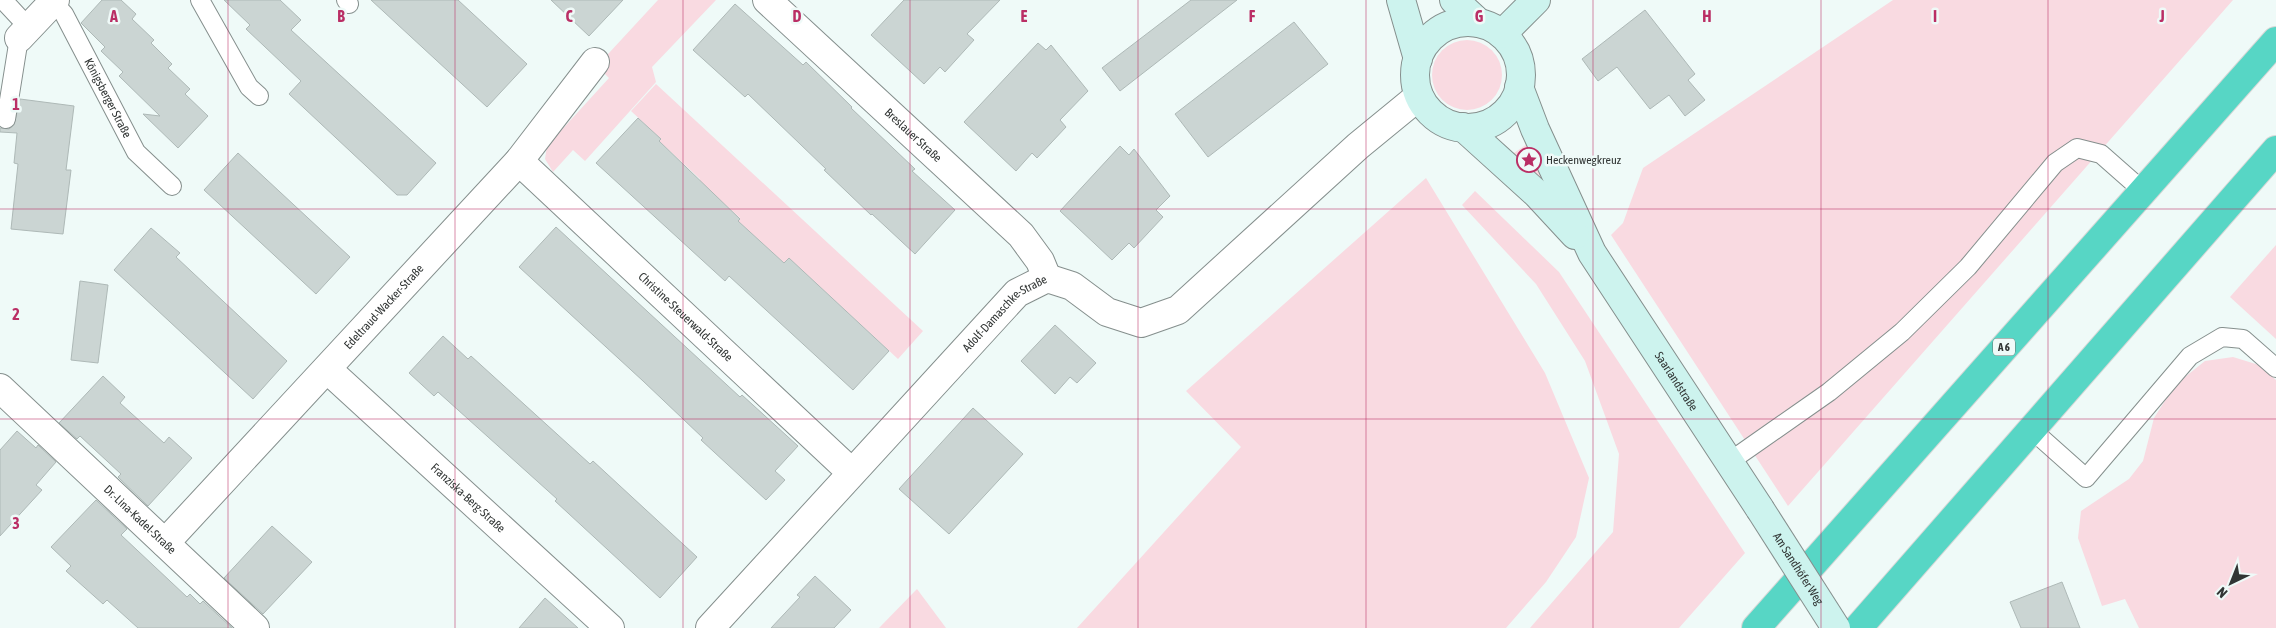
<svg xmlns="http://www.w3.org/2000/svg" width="2276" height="628" viewBox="0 0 2276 628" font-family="'Asap Condensed',sans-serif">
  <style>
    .green { fill: #f9dae1 }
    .building { fill: #cbd5d3; stroke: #aeb9b7 }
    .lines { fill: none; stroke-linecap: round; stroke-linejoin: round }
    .lane-casing { stroke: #858f8d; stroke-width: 20 }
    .street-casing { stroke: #858f8d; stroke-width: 30 }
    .secondary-casing { stroke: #858f8d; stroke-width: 30 }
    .highway-casing { stroke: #d6d7d6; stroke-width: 30 }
    .lane { stroke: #fff; stroke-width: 18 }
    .street { stroke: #fff; stroke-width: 28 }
    .secondary { stroke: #cdf3ee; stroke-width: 28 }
    .highway { stroke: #57d6c5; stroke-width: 28 }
    .secondary-bridge-casing { stroke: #858f8d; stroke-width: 30; stroke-linecap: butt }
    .secondary-bridge { stroke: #cdf3ee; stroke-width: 28 }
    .grid { fill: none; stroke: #ba2e65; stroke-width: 1; stroke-opacity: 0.55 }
    .labels { text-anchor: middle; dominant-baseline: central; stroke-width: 5; stroke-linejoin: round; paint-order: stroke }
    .shield { fill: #effaf8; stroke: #6a706f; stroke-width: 1 }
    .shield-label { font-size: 11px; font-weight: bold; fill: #313534 }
    .street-label { font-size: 12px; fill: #313534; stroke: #effaf8 }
    .poi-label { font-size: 12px; fill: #313534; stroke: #effaf8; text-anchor: start }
    .grid-label { font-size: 16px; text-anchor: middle; font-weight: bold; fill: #ba2e65; stroke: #effaf8; stroke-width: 5; stroke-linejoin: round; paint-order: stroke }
  </style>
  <rect width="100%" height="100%" fill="#effaf8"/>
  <g class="green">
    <path d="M658 0H716L652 67 656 82 585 161 573 150 553 172 545 159 547 146 609 78 597 66Z"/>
    <path d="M1893 0H2233L1788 506 1611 235 1623 223 1643 168Z"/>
    <circle cx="1467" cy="75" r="35"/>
    <path d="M656 84 923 331 898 359 789 258 784 263 738 221 740 218 699 181 700 179 659 141 661 139 631 111Z"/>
    <path d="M1530 142 1554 190 1511 155Z"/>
    <path d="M1426 178 1545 373 1589 478 1576 537 1546 582 1506 628H1077L1241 447 1186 391Z"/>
    <path d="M1475 191 1559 272 1745 553 1679 628H1530L1613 532 1619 454 1585 361 1536 284 1462 205Z"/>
    <path d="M2276 245V339L2230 297Z"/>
    <path d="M2233 357 2259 365 2276 380V628H2139L2125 599 2102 606 2078 538 2081 511 2129 479 2143 461 2154 418 2175 385 2205 361Z"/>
    <path d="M917 589 946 628H879Z"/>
  </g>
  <g class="building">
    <path d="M102 0H121L136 14 132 19 154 40 151 43 172 64 168 68 190 89 185 94 208 116 178 148 143 114 160 116 119 76 123 72 101 51 105 47 81 23Z"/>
    <path d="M224 0H280L301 20 291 30 436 163 407 195H397L289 94 301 81 246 29 250 25Z"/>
    <path d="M371 0H458L527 64 487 107Z"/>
    <path d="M551 0H623L589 36Z"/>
    <path d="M904 0H1000L967 34 974 40 945 72 940 67 924 84 871 35Z"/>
    <path d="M1191 0H1237L1120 91 1102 68Z"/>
    <path d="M735 4 803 65 806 62 852 107 851 108 915 169 912 171 955 210 915 254 872 214 871 215 824 170 826 169 748 94 745 97 693 50Z"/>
    <path d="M1645 10 1695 74 1688 80 1705 100 1685 116 1669 95 1650 109 1617 67 1598 81 1582 59Z"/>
    <path d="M1294 22 1328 64 1208 157 1175 114Z"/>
    <path d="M1038 43 1046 50 1051 45 1088 91 1060 120 1066 127 1037 158 1032 153 1016 171 964 122Z"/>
    <path d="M20 99 74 106 66 170H71L63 234 11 229 18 164 14 163 17 133 0 132V128L9 129 14 125Z"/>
    <path d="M638 118 661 139 659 141 740 219 738 221 784 263 789 258 889 351 853 390 729 276 725 281 596 163Z"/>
    <path d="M1120 146 1129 155 1134 149 1170 196 1156 210 1163 217 1134 248 1129 243 1112 260 1060 211Z"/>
    <path d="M238 153 350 257 316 294 204 190Z"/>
    <path d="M556 227 740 397 742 395 798 446 775 471 785 480 766 500 701 440 703 438 643 381 519 267Z"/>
    <path d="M151 228 180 253 176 257 287 361 253 399 114 270Z"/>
    <path d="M80 281 108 285 98 363 71 360Z"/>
    <path d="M1055 325 1096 363 1077 383 1070 377 1055 394 1021 361Z"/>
    <path d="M443 336 468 359 471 356 590 464 593 461 697 557 660 598 555 501 557 499 438 392 434 396 409 373Z"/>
    <path d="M103 376 125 397 120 403 164 443 169 437 192 458 148 506 118 477 121 474 80 436 77 439 59 423Z"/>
    <path d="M973 408 1023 454 949 534 899 489Z"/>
    <path d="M17 431 36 448 38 445 56 462 36 485 42 490 0 536V450Z"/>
    <path d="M96 500 127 529 121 535 187 597 190 594 200 604 203 601 232 628H138L107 600 103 604 66 571 71 566 51 547Z"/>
    <path d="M272 526 312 562 263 614 224 578Z"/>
    <path d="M815 576 851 610 834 628H771L800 597 797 595Z"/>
    <path d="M2062 582 2080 628H2021L2010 602Z"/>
    <path d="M545 598 578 628H519Z"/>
  </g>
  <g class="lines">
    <defs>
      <g id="lane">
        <path d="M3 0 29 28"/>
        <path d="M200 0 249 87 259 96"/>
        <path d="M346 0 349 4"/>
        <path id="s1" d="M53 2 64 14 136 152 172 186"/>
        <path d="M6 119 19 38"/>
        <path d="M2031 429 2086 478 2190 356 2222 337 2243 339 2276 368"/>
        <path d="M1729 462 1829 392 1902 332 1968 267 2055 163 2077 148 2101 154 2143 191"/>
      </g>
      <g id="street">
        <path id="s2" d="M767 0 1021 235 1040 261 1047 278"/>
        <path d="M19 38 55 0"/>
        <path id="s3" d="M519 161 851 472"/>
        <path id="s4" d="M327 369 610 628"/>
        <path id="s5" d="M0 388 255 628"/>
        <path id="s6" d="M165 543 519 161 595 62"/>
        <path id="s7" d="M710 628 1017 293 1047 278 1072 286 1107 312 1141 323 1178 310 1358 146 1419 96"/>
      </g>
      <g id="secondary">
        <path d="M1401 0 1418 59"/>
        <path d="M1454 0 1479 23"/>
        <circle cx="1468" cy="75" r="53"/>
        <path d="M1502 34 1536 0"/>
        <path id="s8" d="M1519 87 1535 129 1592 253 1760 509"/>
        <path d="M1463 127 1537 194 1575 235"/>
      </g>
      <g id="highway">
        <path d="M1756 628 2276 41"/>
        <path d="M1858 628 2276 150"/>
      </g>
    </defs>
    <use href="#lane" class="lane-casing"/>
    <use href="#street" class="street-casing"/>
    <use href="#secondary" class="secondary-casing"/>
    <use href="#highway" class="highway-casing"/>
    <use href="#lane" class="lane"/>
    <use href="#street" class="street"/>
    <use href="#secondary" class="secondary"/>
    <use href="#highway" class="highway"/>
    <defs>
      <g id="secondary-bridge">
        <path id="s9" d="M1760 509 1836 628"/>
      </g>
    </defs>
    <use href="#secondary-bridge" class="secondary-bridge-casing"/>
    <use href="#secondary-bridge" class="secondary-bridge"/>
  </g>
  <path class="grid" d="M228 0V628M455 0V628M683 0V628M910 0V628M1138 0V628M1366 0V628M1593 0V628M1821 0V628M2048 0V628M0 209H2276M0 419H2276"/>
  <defs>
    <symbol id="sight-ring" viewBox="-11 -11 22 22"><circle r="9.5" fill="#effaf8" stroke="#ba2e65" stroke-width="1.5"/><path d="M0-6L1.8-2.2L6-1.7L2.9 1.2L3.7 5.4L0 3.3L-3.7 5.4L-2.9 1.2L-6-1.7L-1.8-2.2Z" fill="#ba2e65"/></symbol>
  </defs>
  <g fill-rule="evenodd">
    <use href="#sight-ring" x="1515" y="146" width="28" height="28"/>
  </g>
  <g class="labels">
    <rect class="shield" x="1993" y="338.5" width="22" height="17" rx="4"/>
    <g class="shield-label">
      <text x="2004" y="347">A 6</text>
    </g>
    <g class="street-label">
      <text stroke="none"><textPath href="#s1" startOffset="111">Königsberger Straße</textPath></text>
      <text stroke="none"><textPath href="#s2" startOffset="199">Breslauer Straße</textPath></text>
      <text stroke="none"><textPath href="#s6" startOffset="322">Edeltraud-Wacker-Straße</textPath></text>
      <text stroke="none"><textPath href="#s3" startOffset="228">Christine-Steuerwald-Straße</textPath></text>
      <text stroke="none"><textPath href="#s7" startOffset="432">Adolf-Damaschke-Straße</textPath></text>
      <text stroke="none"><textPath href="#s8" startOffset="335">Saarlandstraße</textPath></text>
      <text stroke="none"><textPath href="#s4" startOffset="191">Franziska-Berg-Straße</textPath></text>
      <text stroke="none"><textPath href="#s5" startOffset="192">Dr.-Lina-Kadel-Straße</textPath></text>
      <text stroke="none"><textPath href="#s9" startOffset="71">Am Sandhöfer Weg</textPath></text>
    </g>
    <g class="poi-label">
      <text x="1546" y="160">Heckenwegkreuz</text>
    </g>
  </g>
  <g class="grid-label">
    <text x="114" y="22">A</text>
    <text x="341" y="22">B</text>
    <text x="569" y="22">C</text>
    <text x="797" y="22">D</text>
    <text x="1024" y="22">E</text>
    <text x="1252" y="22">F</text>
    <text x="1479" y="22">G</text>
    <text x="1707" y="22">H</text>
    <text x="1935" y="22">I</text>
    <text x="2162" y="22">J</text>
    <text x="16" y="110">1</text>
    <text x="16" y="320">2</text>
    <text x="16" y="529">3</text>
  </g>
  <g transform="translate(2231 583) rotate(223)" stroke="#effaf8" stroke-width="4" paint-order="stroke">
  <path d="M0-4L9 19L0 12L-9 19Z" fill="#313534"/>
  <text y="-8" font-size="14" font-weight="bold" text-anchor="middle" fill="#313534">N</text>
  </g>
</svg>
